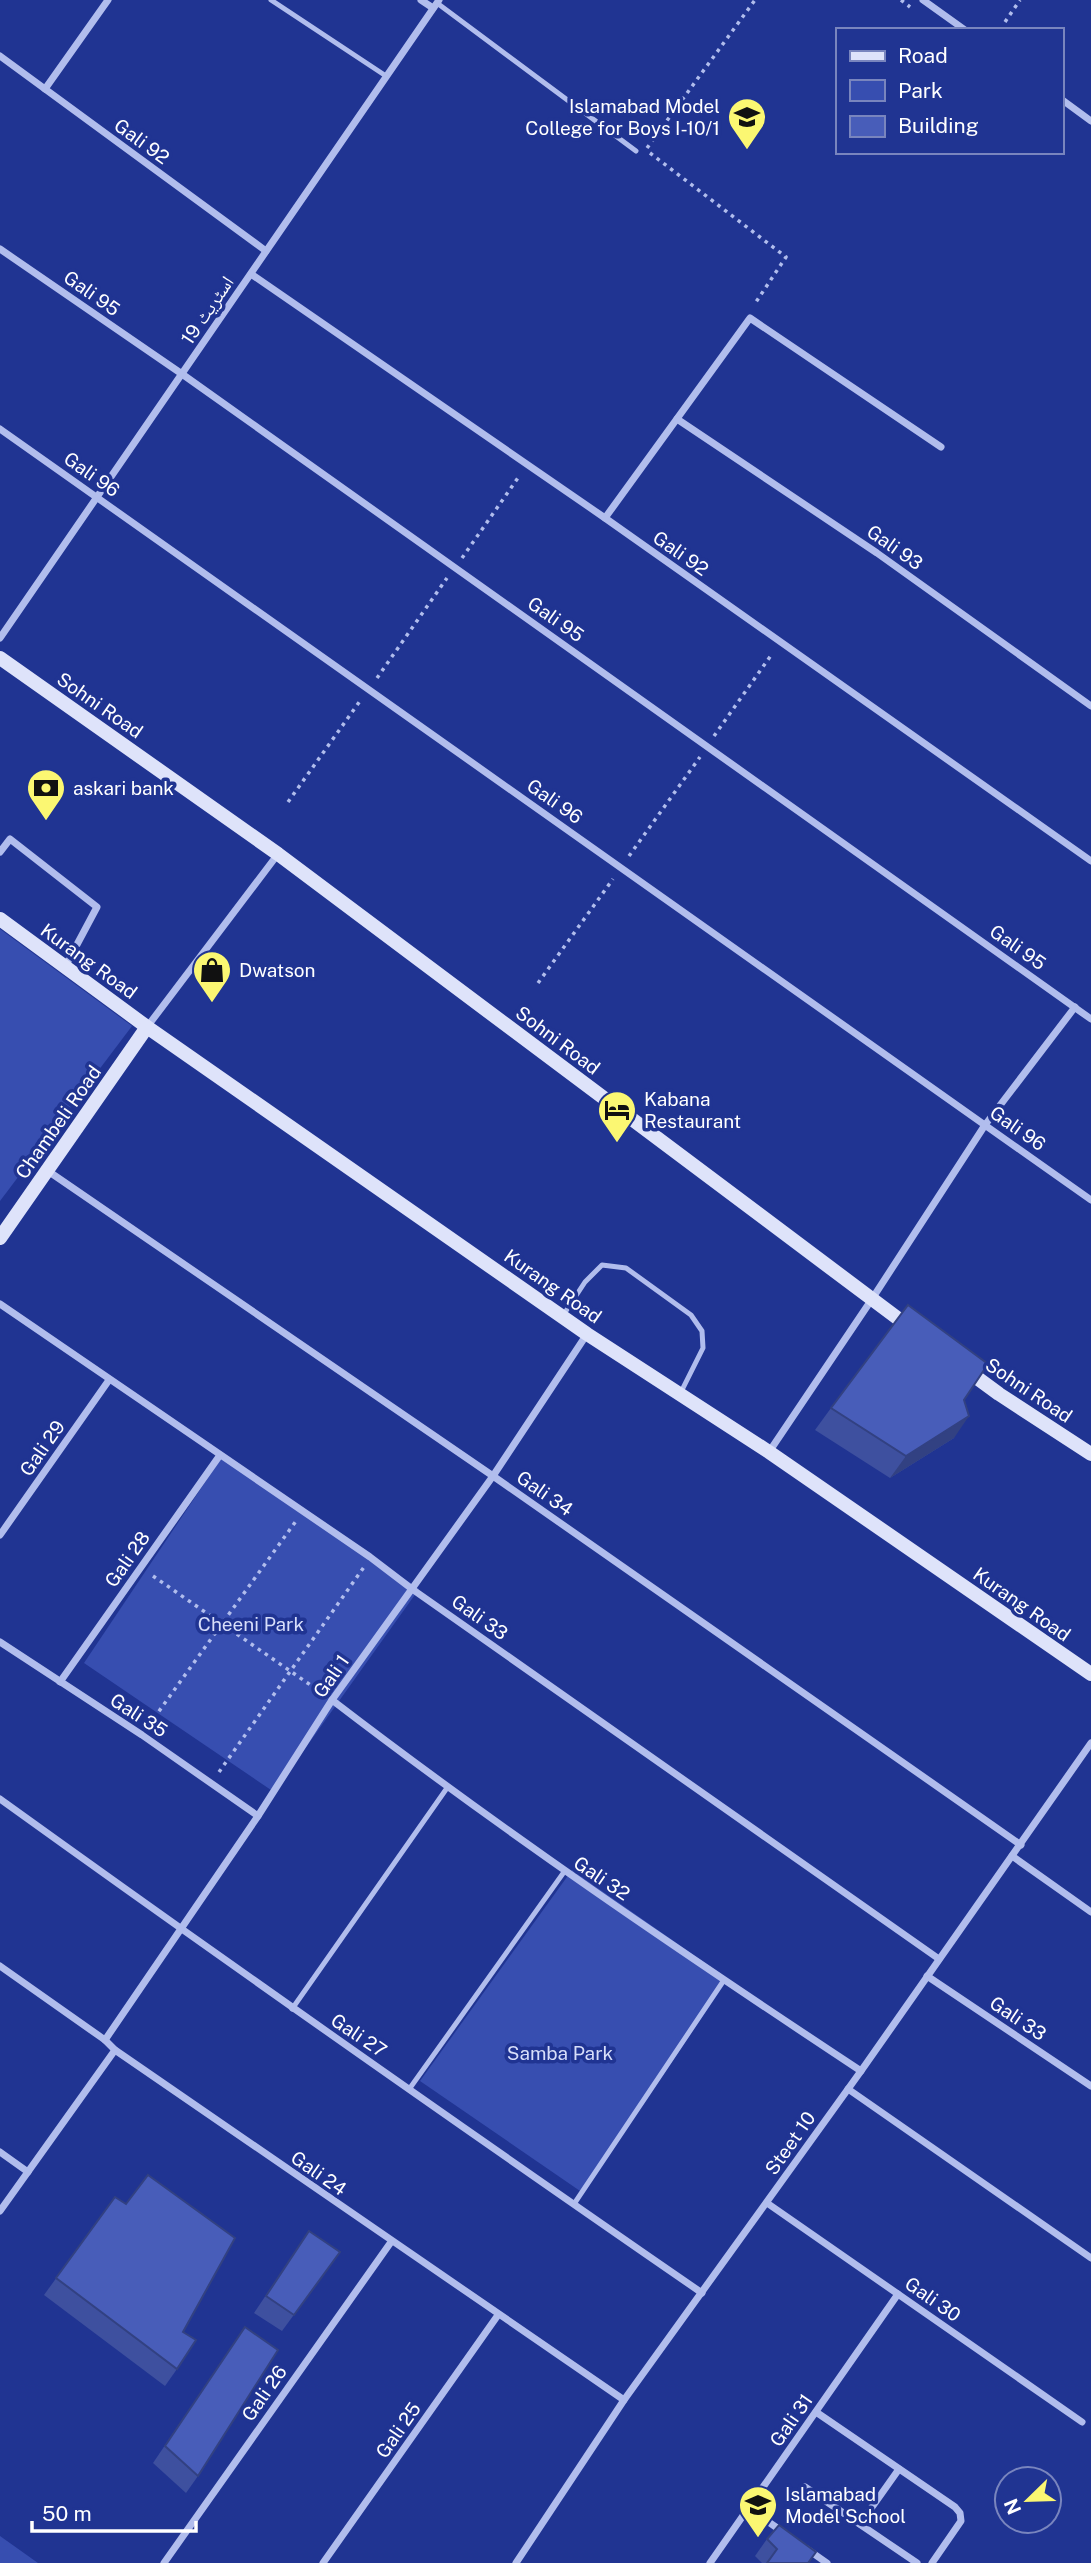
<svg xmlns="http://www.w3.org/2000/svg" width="1091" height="2563" viewBox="0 0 1091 2563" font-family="'Public Sans','Noto Naskh Arabic',sans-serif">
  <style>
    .green { fill: #374eb0 }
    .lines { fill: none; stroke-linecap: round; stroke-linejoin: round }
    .path { stroke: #b1bded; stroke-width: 3.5; stroke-dasharray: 3.5 5; stroke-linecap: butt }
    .lane { stroke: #b1bded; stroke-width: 5 }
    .street { stroke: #b1bded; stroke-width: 7 }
    .secondary { stroke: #dee3fa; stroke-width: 14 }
    .wall { fill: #3e509f }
    .shaded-wall { fill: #324182 }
    .building { fill: #485db9; stroke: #324182; stroke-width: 2 }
    .labels { text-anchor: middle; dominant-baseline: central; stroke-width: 7; stroke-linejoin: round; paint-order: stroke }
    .poi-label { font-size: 19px; fill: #fff; stroke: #203492; text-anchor: start }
    .street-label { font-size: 19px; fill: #fff; stroke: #203492 }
    .park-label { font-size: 19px; fill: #d7defa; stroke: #203492 }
  </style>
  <rect width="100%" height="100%" fill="#203492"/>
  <g class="green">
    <path d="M0 929 132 1026 0 1201Z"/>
    <path d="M224 1454 419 1589 274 1792 84 1663Z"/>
    <path d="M572 1870 728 1979 583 2193 420 2081Z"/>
    <path d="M0 2536 38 2563H0Z"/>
  </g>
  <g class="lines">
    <g class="path">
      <path d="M901 0 910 7"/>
      <path d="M1005 22 1020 0"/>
      <path d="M647 148 755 0"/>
      <path d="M650 153 786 257 754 305"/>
      <path d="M462 558 520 475"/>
      <path d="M377 678 447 578"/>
      <path d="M714 736 772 654"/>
      <path d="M288 802 360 701"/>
      <path d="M629 856 700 757"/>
      <path d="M538 983 613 879"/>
      <path d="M153 1576 322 1693"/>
      <path d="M149 1725 296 1521"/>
      <path d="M219 1772 364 1567"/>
    </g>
    <g class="lane">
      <path d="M271 0 386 76"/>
      <path d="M437 3 636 151"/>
      <path d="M562 1317 585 1282 602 1265 626 1268 691 1315 702 1331 703 1348 681 1392"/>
      <path d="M292 2009 447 1788"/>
      <path d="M410 2088 564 1872"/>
      <path d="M574 2204 724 1980"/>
    </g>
    <g class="street">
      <path d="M421 0 433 8"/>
      <path d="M923 0 965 30"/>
      <path d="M0 56 266 251"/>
      <path d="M45 89 108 0"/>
      <path d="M1061 99 1091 121"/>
      <path d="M0 249 182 374 1091 1019"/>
      <path d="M251 274 605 518 1091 861"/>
      <path d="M677 419 877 553 1091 706"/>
      <path d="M0 429 1091 1200"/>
      <path d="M605 518 750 318 941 447"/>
      <path d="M0 638 439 0"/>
      <path d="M0 852 10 839 97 907 65 967"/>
      <path d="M147 1027 278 854"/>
      <path d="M48 1171 493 1476 1021 1845"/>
      <path d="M0 1304 370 1557 412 1589 939 1959"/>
      <path d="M769 1452 872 1299 985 1125 1075 1007"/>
      <path d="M0 1535 109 1380"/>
      <path d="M0 1642 142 1735 258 1816"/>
      <path d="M60 1682 220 1455"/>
      <path d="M332 1700C504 1832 681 1952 861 2071"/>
      <path d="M0 1799C232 1966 466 2130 702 2293"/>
      <path d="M1012 1856 1091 1912"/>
      <path d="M0 1966 105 2040 115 2050 624 2400"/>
      <path d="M927 1976 1091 2086"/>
      <path d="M105 2040 258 1816 332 1700 493 1476 587 1334"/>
      <path d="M848 2089 1091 2258"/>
      <path d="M0 2152 28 2172"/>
      <path d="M767 2203 1082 2422"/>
      <path d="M0 2211 115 2050"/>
      <path d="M816 2412 955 2507 960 2513 961 2521 932 2563"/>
      <path d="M805 2487 917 2563"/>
      <path d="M748 2508 783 2532"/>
      <path d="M860 2524 899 2469"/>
      <path d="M807 2549 827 2563"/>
      <path d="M164 2563 391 2242"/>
      <path d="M323 2563 498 2315"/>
      <path d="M516 2563 624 2400 861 2071 1091 1743"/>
      <path d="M710 2563 898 2294"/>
    </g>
    <g class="secondary">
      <path d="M0 658 278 854 912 1329"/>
      <path d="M0 919 147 1027 587 1334 769 1452 1091 1674"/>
      <path d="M0 1238 147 1027"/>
      <path d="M965 1369 999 1394 1091 1454"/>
    </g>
  </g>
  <g class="wall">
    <path d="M964 1400 954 1438 890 1478 815 1430 831 1408Z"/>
    <path d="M115 2197 183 2332 177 2369 165 2386 44 2295Z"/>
    <path d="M309 2231 340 2252 282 2331 254 2313Z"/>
    <path d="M245 2327 198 2476 186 2493 153 2463Z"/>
    <path d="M767 2539 808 2563H762L755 2556Z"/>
  </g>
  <path class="shaded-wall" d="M969 1416 954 1438 890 1478 906 1456Z"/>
  <g class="building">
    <path d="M908 1305 988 1364 964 1400 969 1416 906 1456 831 1408Z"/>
    <path d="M148 2175 235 2238 183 2332 196 2340 177 2369 56 2278 115 2197 126 2204Z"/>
    <path d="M309 2231 340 2252 294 2315 266 2296Z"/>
    <path d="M245 2327 278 2350 198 2476 165 2446Z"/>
    <path d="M779 2525 816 2552 808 2563H767L777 2549 767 2539Z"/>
  </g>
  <defs>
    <symbol id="school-pin" viewBox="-11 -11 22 30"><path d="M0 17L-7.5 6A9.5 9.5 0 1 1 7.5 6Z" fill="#fbf772" stroke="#203492"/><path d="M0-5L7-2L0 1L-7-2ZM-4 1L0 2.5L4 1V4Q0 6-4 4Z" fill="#111"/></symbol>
    <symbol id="bank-pin" viewBox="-11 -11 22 30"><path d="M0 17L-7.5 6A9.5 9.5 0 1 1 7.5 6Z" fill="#fbf772" stroke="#203492"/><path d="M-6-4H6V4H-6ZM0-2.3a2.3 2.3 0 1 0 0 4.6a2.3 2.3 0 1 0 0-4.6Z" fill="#111"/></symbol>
    <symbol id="shop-pin" viewBox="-11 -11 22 30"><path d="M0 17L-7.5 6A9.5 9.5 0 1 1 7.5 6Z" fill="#fbf772" stroke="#203492"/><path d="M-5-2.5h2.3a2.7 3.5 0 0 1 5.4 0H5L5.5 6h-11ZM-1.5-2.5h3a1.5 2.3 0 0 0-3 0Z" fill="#111"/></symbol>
    <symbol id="hotel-pin" viewBox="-11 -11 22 30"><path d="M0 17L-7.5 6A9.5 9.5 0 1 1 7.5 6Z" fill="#fbf772" stroke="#203492"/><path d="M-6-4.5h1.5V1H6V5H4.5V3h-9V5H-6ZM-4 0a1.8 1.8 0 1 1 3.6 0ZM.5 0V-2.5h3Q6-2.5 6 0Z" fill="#111"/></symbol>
  </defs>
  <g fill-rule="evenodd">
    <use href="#school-pin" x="725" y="95" width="44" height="60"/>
    <use href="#bank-pin" x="24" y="766" width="44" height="60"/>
    <use href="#shop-pin" x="190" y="948" width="44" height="60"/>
    <use href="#hotel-pin" x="595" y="1088" width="44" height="60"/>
    <use href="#school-pin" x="736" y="2483" width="44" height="60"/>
  </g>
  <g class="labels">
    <g class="poi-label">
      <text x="720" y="106" text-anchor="end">Islamabad Model<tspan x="720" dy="22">College for Boys I-10/1</tspan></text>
      <text x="73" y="788">askari bank</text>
      <text x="239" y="970">Dwatson</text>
      <text x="644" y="1099">Kabana<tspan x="644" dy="22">Restaurant</tspan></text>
      <text x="785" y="2494">Islamabad<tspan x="785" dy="22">Model School</tspan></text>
    </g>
    <g class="street-label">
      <text transform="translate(142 141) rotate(36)">Gali 92</text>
      <text transform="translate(92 293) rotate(35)">Gali 95</text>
      <text transform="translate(207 310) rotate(-56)">اسٹریٹ 19</text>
      <text transform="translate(92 474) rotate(35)">Gali 96</text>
      <text transform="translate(895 547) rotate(35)">Gali 93</text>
      <text transform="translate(681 553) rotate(35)">Gali 92</text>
      <text transform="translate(556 619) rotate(35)">Gali 95</text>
      <text transform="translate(100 705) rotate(35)">Sohni Road</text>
      <text transform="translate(555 801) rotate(35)">Gali 96</text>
      <text transform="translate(1018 947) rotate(35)">Gali 95</text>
      <text transform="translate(89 961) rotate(36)">Kurang Road</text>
      <text transform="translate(558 1040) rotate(37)">Sohni Road</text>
      <text transform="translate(58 1122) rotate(-55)">Chambeli Road</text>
      <text transform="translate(1018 1128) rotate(35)">Gali 96</text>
      <text transform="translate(553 1286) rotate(35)">Kurang Road</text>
      <text transform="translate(1029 1390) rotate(34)">Sohni Road</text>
      <text transform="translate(42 1448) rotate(-55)">Gali 29</text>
      <text transform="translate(545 1493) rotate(35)">Gali 34</text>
      <text transform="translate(127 1559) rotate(-55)">Gali 28</text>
      <text transform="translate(1022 1604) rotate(35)">Kurang Road</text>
      <text transform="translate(480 1617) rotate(35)">Gali 33</text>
      <text transform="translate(331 1676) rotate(-55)">Gali 1</text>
      <text transform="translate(139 1715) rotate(33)">Gali 35</text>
      <text transform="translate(602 1878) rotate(34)">Gali 32</text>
      <text transform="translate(1018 2018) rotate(34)">Gali 33</text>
      <text transform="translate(359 2035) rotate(34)">Gali 27</text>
      <text transform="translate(790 2143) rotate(-55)">Steet 10</text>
      <text transform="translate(319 2173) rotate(35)">Gali 24</text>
      <text transform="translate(933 2299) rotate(35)">Gali 30</text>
      <text transform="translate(264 2393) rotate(-55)">Gali 26</text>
      <text transform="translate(791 2420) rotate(-55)">Gali 31</text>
      <text transform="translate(398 2430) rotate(-55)">Gali 25</text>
    </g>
    <g class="park-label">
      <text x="251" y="1624">Cheeni Park</text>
      <text x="560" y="2053">Samba Park</text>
    </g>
  </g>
  <rect x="836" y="28" width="228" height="126" fill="#203492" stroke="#7985be" stroke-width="2"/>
  <rect x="850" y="51" width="35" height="10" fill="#dee3fa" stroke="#7985be" stroke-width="2"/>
  <text x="898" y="63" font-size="21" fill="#ffffff">Road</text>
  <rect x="850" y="80" width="35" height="21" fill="#374eb0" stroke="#7985be" stroke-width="2"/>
  <text x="898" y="98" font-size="21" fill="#ffffff">Park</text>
  <rect x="850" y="116" width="35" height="21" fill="#485db9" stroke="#7985be" stroke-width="2"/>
  <text x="898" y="133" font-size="21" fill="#ffffff">Building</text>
  <g transform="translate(1028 2500) rotate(247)"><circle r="33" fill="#203492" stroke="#7985be" stroke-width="2"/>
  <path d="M0-5L12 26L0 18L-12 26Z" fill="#fbf772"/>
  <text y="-10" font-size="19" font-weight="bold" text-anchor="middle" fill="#ffffff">N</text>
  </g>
  <path d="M32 2521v10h164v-10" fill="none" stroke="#ffffff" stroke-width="3.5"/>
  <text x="42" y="2521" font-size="21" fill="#ffffff" stroke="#203492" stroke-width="5" paint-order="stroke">50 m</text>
</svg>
